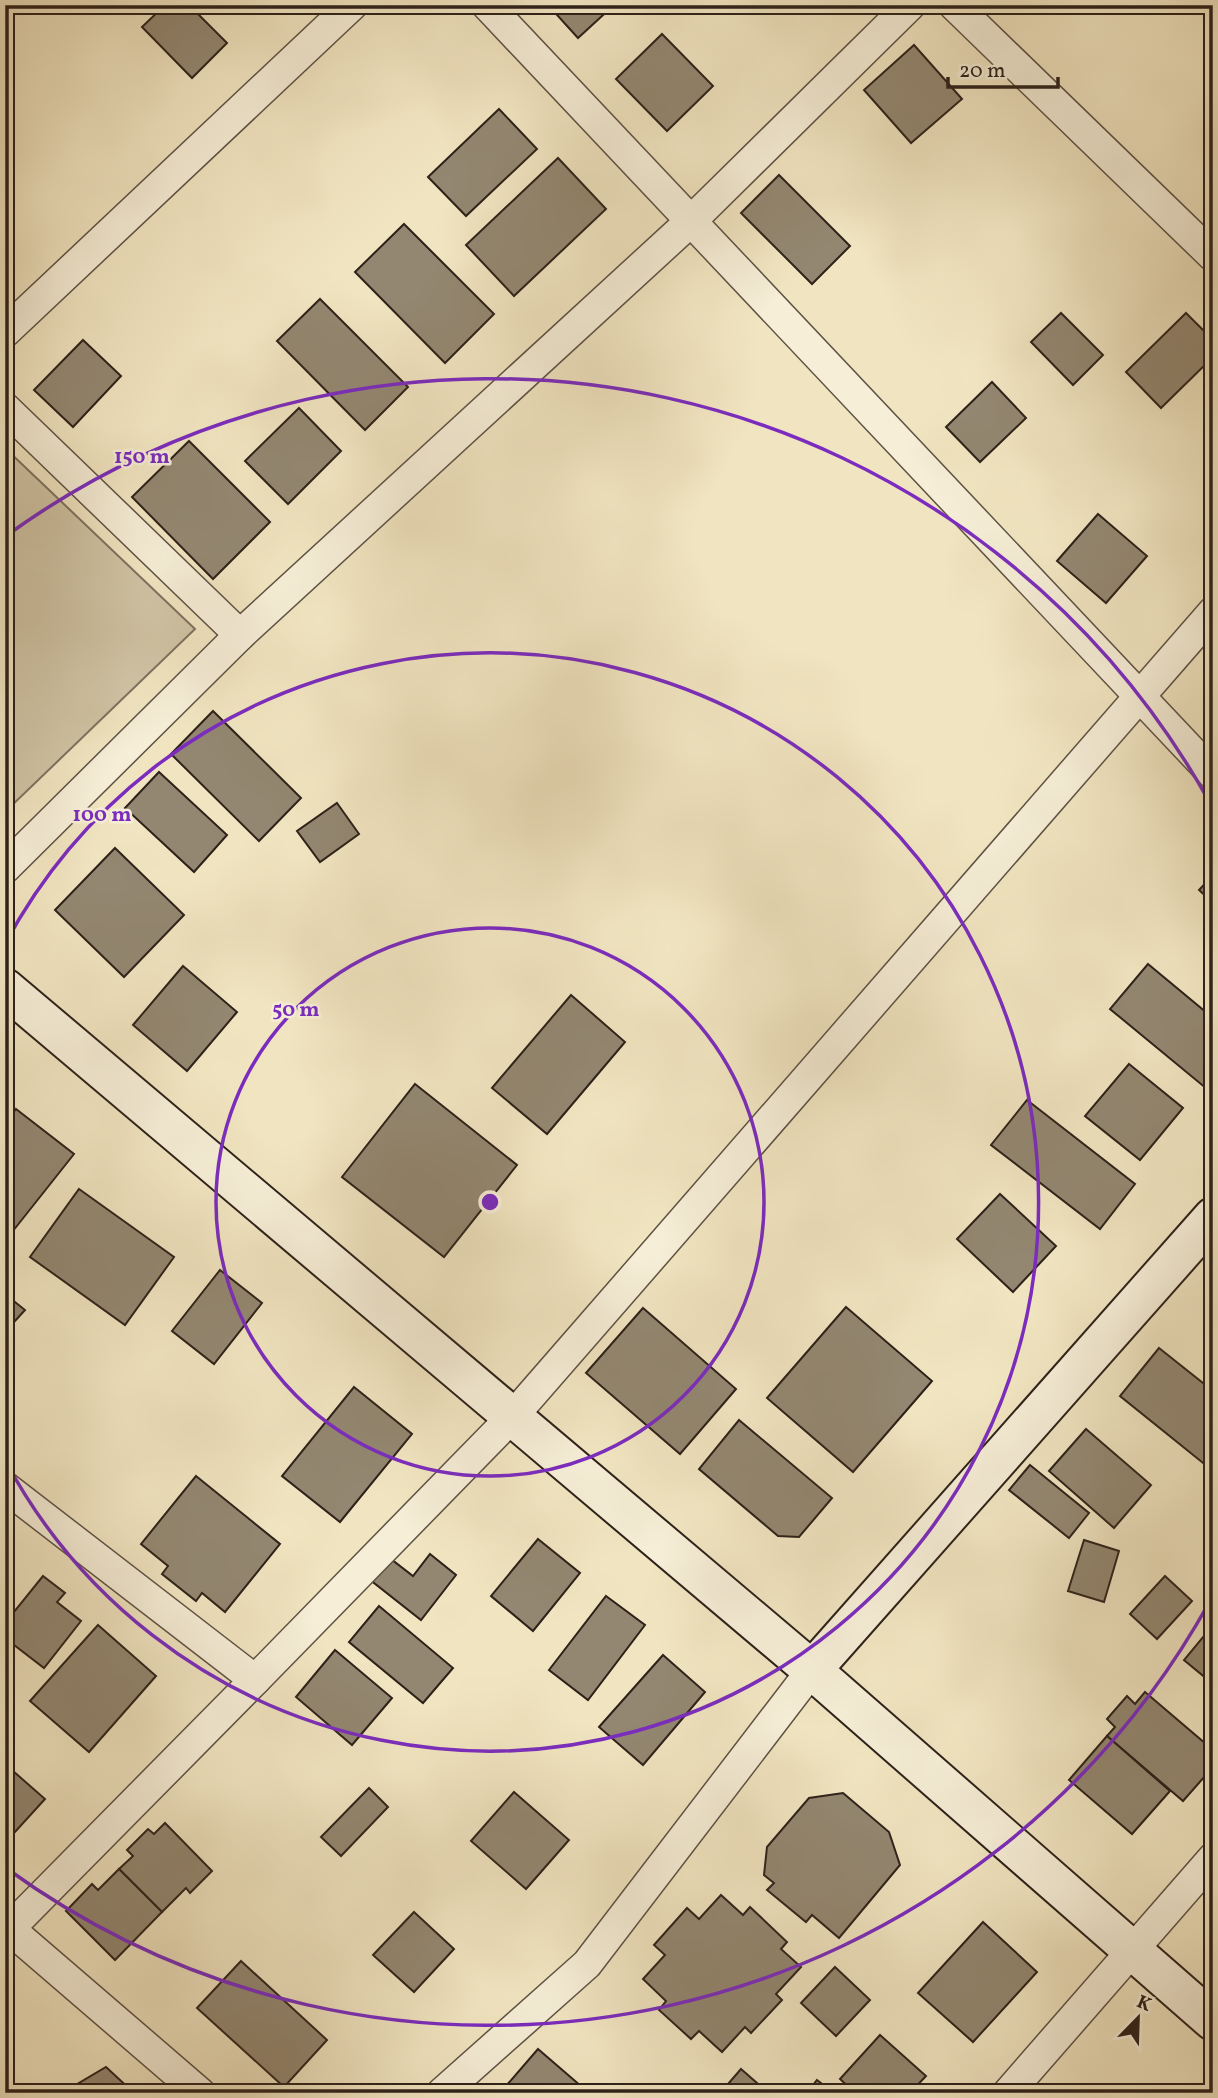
<svg xmlns="http://www.w3.org/2000/svg" width="1218" height="2098" viewBox="0 0 1218 2098" font-family="Vollkorn,serif">
  <style>
    .green { fill: #d0c4a5; stroke: #7e7260; stroke-width: 2 }
    .building { fill: #938771; stroke: #2d211a; stroke-width: 2 }
    .lines { fill: none; stroke-linecap: round; stroke-linejoin: round }
    .street-casing { stroke: #5e5244; stroke-width: 33 }
    .secondary-casing { stroke: #2d211a; stroke-width: 42 }
    .street { stroke: #f6eed7; stroke-width: 30 }
    .secondary { stroke: #f6eed7; stroke-width: 38 }
    .ring { fill: none; stroke: #7b2cbf; stroke-width: 3.5 }
    .centre { fill: #7b2cbf; stroke: #f6eed7; stroke-width: 3.5 }
    .ring-label { font-size: 21px; text-anchor: middle; font-weight: bold; fill: #7b2cbf; stroke: #f6eed7; stroke-width: 5; stroke-linejoin: round; paint-order: stroke }
  </style>
  <rect width="100%" height="100%" fill="#f1e5c1"/>
  <filter id="stains"><feTurbulence type="fractalNoise" baseFrequency=".00286" numOctaves="4"/><feColorMatrix values="0 0 0 0 .2 0 0 0 0 .09 0 0 0 0 .02 0 0 0 .5 -.17"/></filter>
  <radialGradient id="worn" r=".72"><stop offset=".6" stop-color="#630" stop-opacity="0"/><stop offset="1" stop-color="#630" stop-opacity=".3"/></radialGradient>
  <path class="green" d="M5 448 195 629 5 812Z"/>
  <g class="building">
    <path d="M165 5H189L227 43 192 78 142 27Z"/>
    <path d="M243 5H259L249 13Z"/>
    <path d="M548 5H614L578 38Z"/>
    <path d="M662 34 713 86 667 131 616 79Z"/>
    <path d="M914 45 962 99 911 143 864 90Z"/>
    <path d="M499 109 537 149 466 216 428 177Z"/>
    <path d="M558 158 606 209 514 296 466 245Z"/>
    <path d="M779 175 850 246 812 284 741 213Z"/>
    <path d="M404 224 494 314 445 363 355 272Z"/>
    <path d="M320 299 408 387 365 430 277 341Z"/>
    <path d="M1061 313 1103 355 1073 385 1031 342Z"/>
    <path d="M1186 313 1213 340V357L1161 408 1126 372Z"/>
    <path d="M83 340 121 376 73 427 34 390Z"/>
    <path d="M992 382 1026 418 980 462 946 427Z"/>
    <path d="M299 408 341 451 288 504 245 461Z"/>
    <path d="M189 441 270 522 213 579 132 497Z"/>
    <path d="M1098 514 1147 556 1106 603 1057 561Z"/>
    <path d="M213 711 301 798 259 841 171 754Z"/>
    <path d="M159 772 227 835 194 872 125 808Z"/>
    <path d="M337 803 359 834 320 862 297 831Z"/>
    <path d="M115 848 184 915 124 977 55 910Z"/>
    <path d="M1213 875V903L1199 890Z"/>
    <path d="M1148 964 1213 1018V1094L1110 1009Z"/>
    <path d="M183 966 237 1012 187 1071 133 1025Z"/>
    <path d="M571 995 625 1042 547 1134 492 1088Z"/>
    <path d="M1129 1064 1183 1108 1140 1160 1085 1116Z"/>
    <path d="M415 1084 517 1165 444 1257 342 1177Z"/>
    <path d="M1027 1100 1135 1184 1100 1229 991 1145Z"/>
    <path d="M16 1109 74 1154 5 1241V1123Z"/>
    <path d="M79 1189 174 1257 125 1325 30 1257Z"/>
    <path d="M1000 1194 1056 1246 1013 1292 957 1239Z"/>
    <path d="M220 1270 262 1303 214 1364 172 1331Z"/>
    <path d="M5 1294 25 1310 5 1332Z"/>
    <path d="M846 1307 932 1381 853 1472 767 1398Z"/>
    <path d="M643 1308 736 1389 680 1454 586 1373Z"/>
    <path d="M1159 1348 1213 1391V1471L1120 1396Z"/>
    <path d="M354 1387 412 1434 340 1522 282 1476Z"/>
    <path d="M739 1420 832 1498 799 1537 778 1536 699 1469Z"/>
    <path d="M1086 1429 1151 1485 1114 1528 1049 1471Z"/>
    <path d="M1030 1465 1089 1513 1069 1538 1009 1490Z"/>
    <path d="M196 1476 280 1544 225 1612 202 1593 196 1601 162 1574 168 1566 141 1544Z"/>
    <path d="M538 1539 580 1573 533 1631 491 1596Z"/>
    <path d="M1084 1540 1119 1551 1104 1602 1068 1591Z"/>
    <path d="M430 1554 456 1575 421 1620 369 1579 387 1556 413 1576Z"/>
    <path d="M5 1555 13 1562 5 1571Z"/>
    <path d="M43 1576 65 1593 57 1602 81 1621 44 1668 5 1638V1623Z"/>
    <path d="M1165 1576 1192 1601 1157 1639 1130 1614Z"/>
    <path d="M606 1596 645 1625 588 1700 549 1670Z"/>
    <path d="M379 1606 453 1668 423 1703 349 1642Z"/>
    <path d="M98 1625 156 1676 89 1752 30 1701Z"/>
    <path d="M1213 1625V1684L1184 1660Z"/>
    <path d="M335 1650 392 1698 352 1745 296 1697Z"/>
    <path d="M663 1655 705 1692 643 1765 599 1727Z"/>
    <path d="M1145 1692 1213 1750V1767L1183 1801 1107 1736 1115 1727 1107 1719 1127 1696 1135 1704Z"/>
    <path d="M1107 1736 1170 1791 1132 1834 1069 1780Z"/>
    <path d="M5 1764 45 1799 5 1843Z"/>
    <path d="M369 1788 388 1807 341 1856 321 1837Z"/>
    <path d="M514 1792 569 1840 526 1889 471 1841Z"/>
    <path d="M843 1793 889 1832 900 1865 839 1938 812 1915 806 1922 767 1890 774 1883 764 1875 767 1847 809 1798Z"/>
    <path d="M165 1823 212 1871 190 1893 186 1888 162 1912 119 1869 133 1856 127 1850 148 1829 154 1834Z"/>
    <path d="M119 1869 162 1912 115 1960 66 1911 92 1884 98 1890Z"/>
    <path d="M721 1895 743 1915 750 1907 787 1942 781 1949 801 1967 776 1994 782 2000 751 2033 745 2027 722 2052 699 2031 691 2039 659 2010 666 2001 643 1979 665 1955 654 1945 687 1908 699 1919Z"/>
    <path d="M414 1912 454 1949 414 1992 373 1955Z"/>
    <path d="M983 1922 1037 1972 973 2042 918 1993Z"/>
    <path d="M241 1961 327 2040 284 2087 197 2008Z"/>
    <path d="M835 1967 870 2000 836 2036 801 2003Z"/>
    <path d="M880 2035 926 2076 910 2093H855L840 2079Z"/>
    <path d="M538 2049 589 2093H514L506 2086Z"/>
    <path d="M106 2067 134 2093H77L74 2086Z"/>
    <path d="M741 2069 765 2090 763 2093 721 2092Z"/>
    <path d="M817 2080 834 2093H807Z"/>
  </g>
  <g class="lines">
    <defs>
      <g id="street">
        <path d="M487 5 1213 774"/>
        <path d="M954 5 1213 256"/>
        <path d="M5 332 352 5"/>
        <path d="M5 408 240 635"/>
        <path d="M5 868 240 635 691 221 910 5"/>
        <path d="M5 1487 255 1680 513 1416 1213 612"/>
        <path d="M5 1925 200 2093"/>
        <path d="M9 1929 255 1680"/>
        <path d="M442 2093 587 1964 812 1670"/>
        <path d="M1008 2093 1213 1858"/>
      </g>
      <g id="secondary">
        <path d="M5 988 812 1670 1213 2021"/>
        <path d="M812 1670 1213 1217"/>
      </g>
    </defs>
    <use href="#street" class="street-casing"/>
    <use href="#secondary" class="secondary-casing"/>
    <use href="#street" class="street"/>
    <use href="#secondary" class="secondary"/>
  </g>
  <g class="ring">
    <circle cx="490" cy="1202" r="274"/>
    <path d="M5 944A549 549 0 1 1 5 1460"/>
    <path d="M1210 1601A823 823 0 0 1 6 1868M6 536A823 823 0 0 1 1210 803"/>
  </g>
  <circle cx="490" cy="1202" r="10" class="centre"/>
  <g class="ring-label">
    <text x="142" y="463">150 m</text>
    <text x="102" y="821">100 m</text>
    <text x="296" y="1016">50 m</text>
  </g>
  <rect width="1218" height="2098" fill="none" stroke="#f1e5c1" stroke-width="28"/>
  <rect x="7" y="7" width="1204" height="2084" fill="none" stroke="#2d211a" stroke-width="3.5"/>
  <rect x="14" y="14" width="1190" height="2070" fill="none" stroke="#2d211a" stroke-width="2"/>
  <g transform="translate(1138 2018) rotate(23)" stroke="#f6eed7" stroke-width="5" paint-order="stroke">
  <path d="M0-5L12 26L0 18L-12 26Z" fill="#2d211a"/>
  <text y="-10" font-size="19" font-weight="bold" text-anchor="middle" fill="#2d211a">K</text>
  </g>
  <path d="M948 77v10h110v-10" fill="none" stroke="#2d211a" stroke-width="3.5"/>
  <text x="959" y="77" font-size="21" fill="#2d211a" stroke="#f6eed7" stroke-width="5" paint-order="stroke">20 m</text>
  <rect width="100%" height="100%" filter="url(#stains)"/>
  <rect width="100%" height="100%" fill="url(#worn)"/>
</svg>
